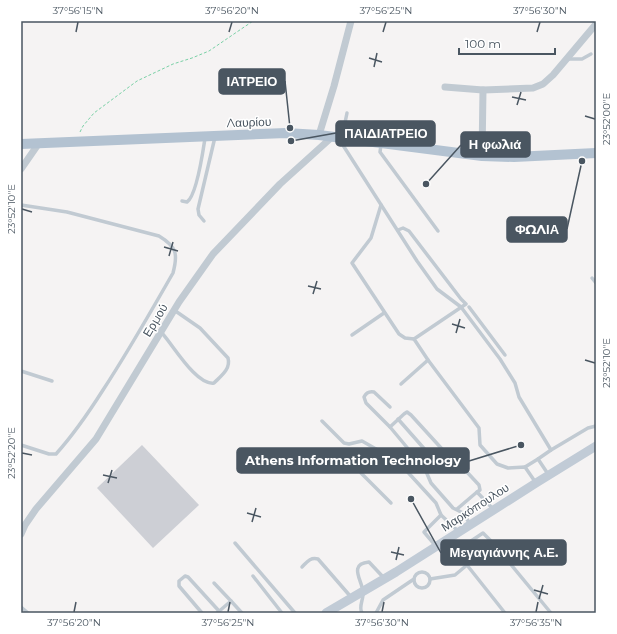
<svg xmlns="http://www.w3.org/2000/svg" width="617" height="634" viewBox="0 0 617 634" font-family="Montserrat,sans-serif">
  <style>
    .building { fill: #cdcfd5 }
    .lines { fill: none; stroke-linecap: round; stroke-linejoin: round }
    .path { stroke: #7ad0a6; stroke-width: 1; stroke-dasharray: 3 2; stroke-linecap: butt }
    .lane { stroke: #c1cad2; stroke-width: 3.5 }
    .street { stroke: #c1cad2; stroke-width: 7 }
    .secondary { stroke: #c1cbd6; stroke-width: 9 }
    .primary { stroke: #b3c2d1; stroke-width: 10 }
    .ticks { fill: none; stroke: #4a5661; stroke-width: 1.5 }
    .labels { text-anchor: middle; dominant-baseline: central; stroke-width: 3; stroke-linejoin: round; paint-order: stroke }
    .street-label { font-size: 12px; fill: #4a5661; stroke: #fff }
    .leader { fill: none; stroke: #4a5661; stroke-width: 1.5 }
    .callout-dot { fill: #4a5661; stroke: #fff; stroke-width: 1.5 }
    .callout { fill: #4a5661; stroke: #4a5661; stroke-width: 1.5 }
    .callout-label { font-size: 13px; text-anchor: middle; font-weight: bold; fill: #fff }
    .neatline { fill: none; stroke: #4a5661; stroke-width: 1.5 }
    .ticks-label { font-size: 10px; text-anchor: middle; fill: #4a5661 }
  </style>
  <rect width="100%" height="100%" fill="#f5f3f3"/>
  <path class="building" d="M142 445 199 505 153 548 97 488Z"/>
  <g class="lines">
    <path class="path" d="M80 132 83 126 94 113 137 81 173 64 192 58 209 51 253 21"/>
    <g class="lane">
      <path d="M567 59H582L591 54"/>
      <path d="M342 137 347 113"/>
      <path d="M339 139 417 261 437 289 461 307 500 359 515 383 519 397 551 450 538 459 548 474"/>
      <path d="M381 145 380 152 438 231"/>
      <path d="M182 201 187 202C197 195 203 151 205 138"/>
      <path d="M21 205 67 212 159 236C177 247 178 254 173 273 150 313 128 352 103 390 89 412 74 434 56 454H49L21 445"/>
      <path d="M381 205 371 238 352 263 399 334 405 338 414 339"/>
      <path d="M204 221 199 215 198 209 215 137"/>
      <path d="M398 230 403 228 409 231 461 299 466 304 414 339 428 360 479 428 480 445 497 464 508 468 525 467 536 483"/>
      <path d="M592 278 596 283"/>
      <path d="M469 307 505 355"/>
      <path d="M161 332C172 343 196 386 214 383 221 376 231 369 228 358L200 328 174 310"/>
      <path d="M352 335 384 313"/>
      <path d="M21 371 52 381"/>
      <path d="M401 384 428 360"/>
      <path d="M398 419 435 461"/>
      <path d="M322 421 344 443 349 444 362 441 376 449 393 456 436 503 441 515 458 531"/>
      <path d="M390 427 366 403 364 397C366 393 369 391 374 392L390 407"/>
      <path d="M376 449C366 454 356 461 361 473L391 503"/>
      <path d="M551 450 588 428 596 426"/>
      <path d="M525 467 538 459"/>
      <path d="M425 469 446 452"/>
      <path d="M457 509 477 492"/>
      <path d="M465 516 485 502"/>
      <path d="M470 524 463 513 453 508 431 483 425 469 390 427 404 414 407 412 411 415 442 449 452 456 479 485 480 490 477 492 493 509"/>
      <path d="M235 543 295 613"/>
      <path d="M435 545 424 532 441 515"/>
      <path d="M302 567C307 562 310 557 318 559L351 597"/>
      <circle cx="422" cy="580" r="8"/>
      <path d="M253 576 282 613"/>
      <path d="M430 579 455 575 467 565"/>
      <path d="M214 583 231 601"/>
      <path d="M21 607 28 613"/>
      <path d="M202 613 179 586V581L185 576 188 577 219 611"/>
      <path d="M217 613 231 601 242 613"/>
      <path d="M362 613C358 607 364 599 363 592 362 580 348 564 369 562L384 578"/>
      <path d="M376 613 383 600 414 579"/>
      <path d="M505 613 459 555 457 552 459 549 483 533 494 544 551 613"/>
    </g>
    <g class="street">
      <path d="M445 87 483 90 482 156"/>
      <path d="M483 90 533 88 543 84 553 75 596 24"/>
      <path d="M319 135 334 86 351 21"/>
      <path d="M21 169 39 143"/>
      <path d="M21 534 25 525 36 509 96 439 179 302 213 254 280 184 332 137"/>
    </g>
    <path class="secondary" d="M326 613 396 572 536 483 596 446"/>
    <path class="primary" d="M21 144 286 133 319 135 482 156 514 157 596 153"/>
  </g>
  <path class="ticks" d="M76 32 78 22M229 32 232 22M383 32 386 22M537 32 540 22M369 58 382 62M374 67 377 53M512 97 526 100M517 105 521 92M585 116 595 119M22 209 32 212M164 247 178 251M169 256 173 242M308 286 321 289M313 294 317 281M452 324 465 328M456 333 460 319M585 360 595 363M22 453 32 455M103 475 117 478M108 483 112 470M247 513 261 517M252 522 256 508M391 552 404 555M396 560 399 547M534 590 548 594M539 599 543 585M74 612 76 602M228 612 230 602M382 612 384 602M536 612 538 602"/>
  <g class="labels">
    <g class="street-label">
      <text transform="translate(249 122) rotate(-2)">Λαυρίου</text>
      <text transform="translate(155 320) rotate(-59)">Ερμού</text>
      <text transform="translate(475 507) rotate(-33)">Μαρκόπουλου</text>
    </g>
  </g>
  <path class="leader" d="M290 128L285 81M291 141L336 133M426 184L461 145M582 161L567 229M521 445L469 461M411 499L441 553"/>
  <g class="callout-dot">
    <circle cx="290" cy="128" r="4"/>
    <circle cx="291" cy="141" r="4"/>
    <circle cx="426" cy="184" r="4"/>
    <circle cx="582" cy="161" r="4"/>
    <circle cx="521" cy="445" r="4"/>
    <circle cx="411" cy="499" r="4"/>
  </g>
  <g class="callout">
    <rect x="219" y="69" width="66" height="25" rx="4"/>
    <rect x="336" y="121" width="99" height="25" rx="4"/>
    <rect x="461" y="132" width="69" height="25" rx="4"/>
    <rect x="507" y="217" width="60" height="25" rx="4"/>
    <rect x="237" y="448" width="232" height="25" rx="4"/>
    <rect x="441" y="540" width="125" height="25" rx="4"/>
  </g>
  <g class="callout-label">
    <text x="252" y="86">ΙΑΤΡΕΙΟ</text>
    <text x="386" y="138">ΠΑΙΔΙΑΤΡΕΙΟ</text>
    <text x="495" y="149">Η φωλιά</text>
    <text x="537" y="234">ΦΩΛΙΑ</text>
    <text x="353" y="465">Athens Information Technology</text>
    <text x="504" y="557">Μεγαγιάννης Α.Ε.</text>
  </g>
  <rect width="617" height="634" fill="none" stroke="#ffffff" stroke-width="44"/>
  <path d="M459 48v6h96v-6" fill="none" stroke="#4a5661" stroke-width="2"/>
  <text x="465" y="48" font-size="12" fill="#4a5661" stroke="#ffffff" stroke-width="3" paint-order="stroke">100 m</text>
  <rect x="22" y="22" width="573" height="590" class="neatline"/>
  <g class="ticks-label">
    <text x="78" y="14">37°56'15"N</text>
    <text x="232" y="14">37°56'20"N</text>
    <text x="386" y="14">37°56'25"N</text>
    <text x="540" y="14">37°56'30"N</text>
    <text transform="translate(606 119) rotate(-90)" y="4">23°52'00"E</text>
    <text transform="translate(11 209) rotate(-90)" y="4">23°52'10"E</text>
    <text transform="translate(606 363) rotate(-90)" y="4">23°52'10"E</text>
    <text transform="translate(11 453) rotate(-90)" y="4">23°52'20"E</text>
    <text x="74" y="626">37°56'20"N</text>
    <text x="228" y="626">37°56'25"N</text>
    <text x="382" y="626">37°56'30"N</text>
    <text x="536" y="626">37°56'35"N</text>
  </g>
</svg>
